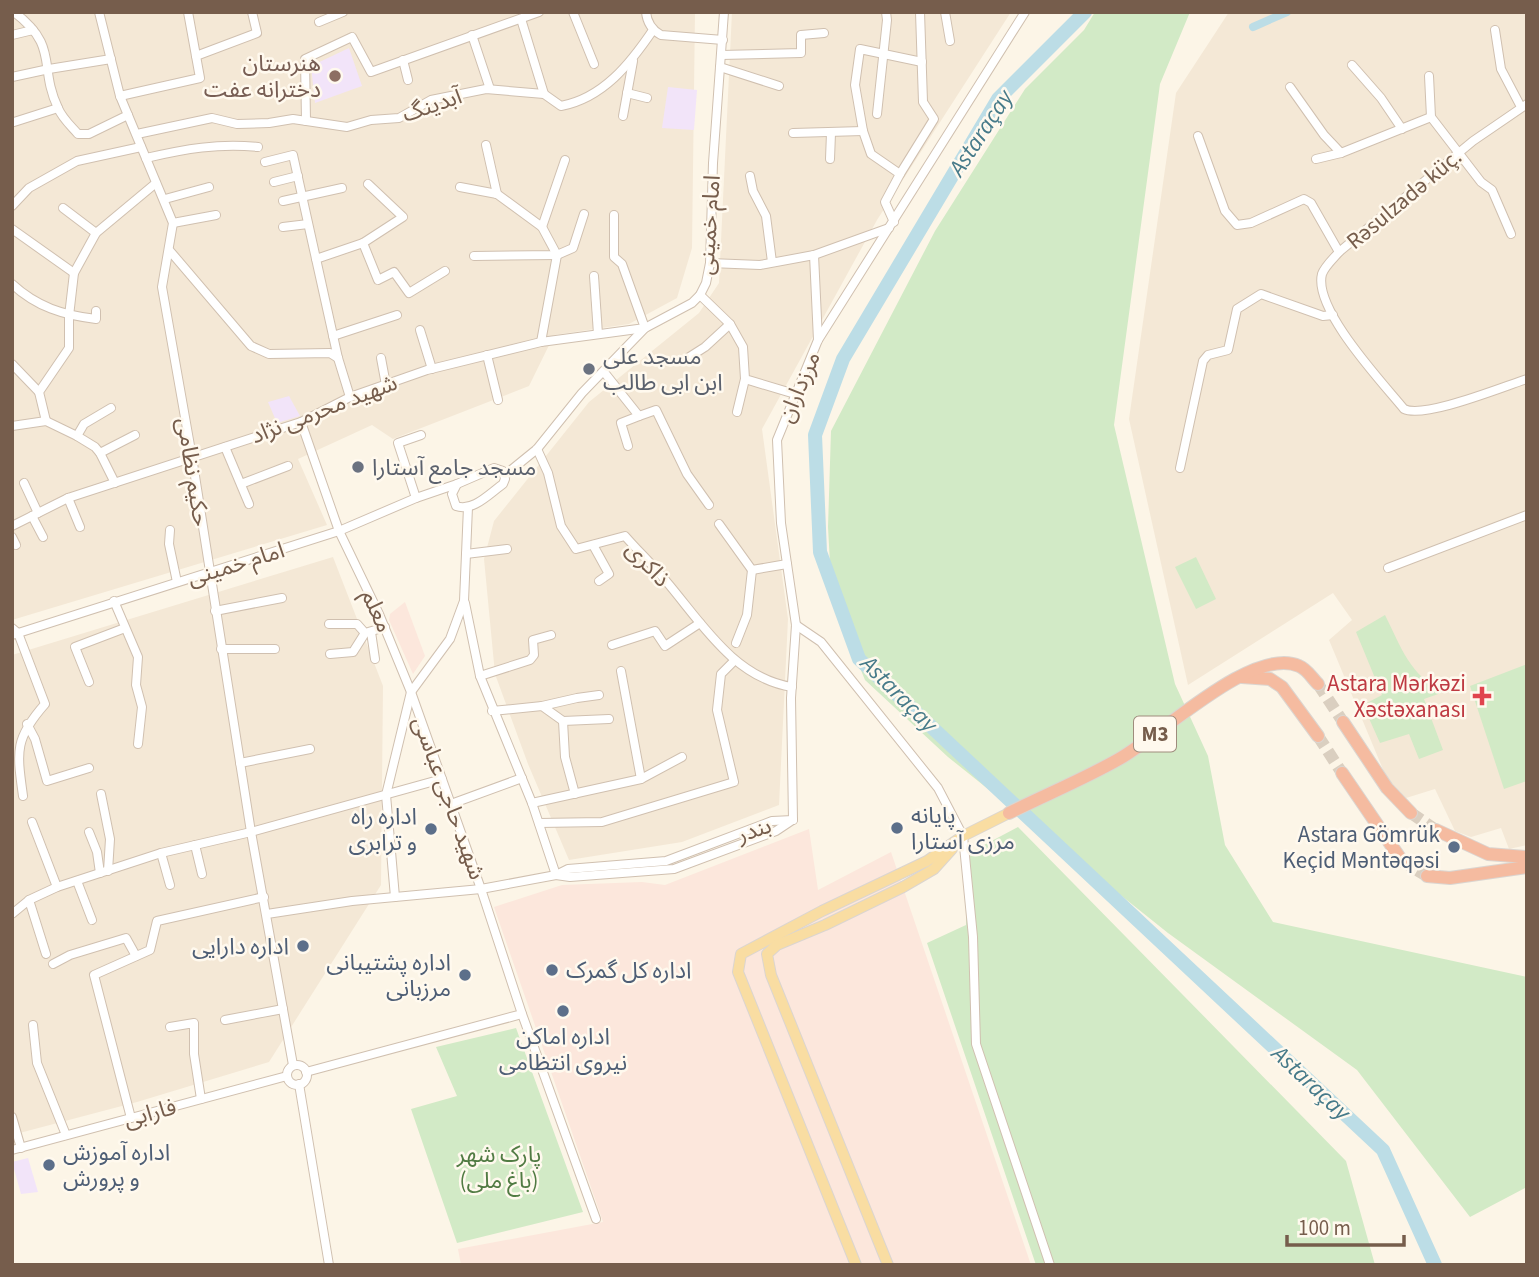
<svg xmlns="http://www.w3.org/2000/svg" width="1539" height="1277" viewBox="0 0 1539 1277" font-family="'Source Sans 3','Noto Sans Arabic',sans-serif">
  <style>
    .residential { fill: #f4e8d6 }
    .commercial { fill: #fce7dc }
    .education { fill: #f2e4f9 }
    .green { fill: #d2eac6 }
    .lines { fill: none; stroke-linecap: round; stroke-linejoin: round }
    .canal { stroke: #bcdde6; stroke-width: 8 }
    .river { stroke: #bcdde6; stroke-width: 14 }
    .highway-tunnel { stroke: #dacfc0; stroke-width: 12; stroke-dasharray: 12 6; stroke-linecap: butt }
    .minor-casing { stroke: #d0c0b0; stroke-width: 10 }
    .major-casing { stroke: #dbd5d0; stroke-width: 12 }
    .highway-casing { stroke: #dbd5d0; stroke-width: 14 }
    .minor { stroke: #fff; stroke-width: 8 }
    .major { stroke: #f9dda2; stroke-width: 10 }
    .highway { stroke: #f5bba0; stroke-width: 12 }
    .education-dot { fill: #8d6e63; stroke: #fff9ee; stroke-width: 2.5 }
    .worship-dot { fill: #6b7280; stroke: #fff9ee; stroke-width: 2.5 }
    .health-dot { fill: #e0444e; stroke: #fff9ee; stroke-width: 2.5 }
    .service-dot { fill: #5c6f8a; stroke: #fff9ee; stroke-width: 2.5 }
    .labels { text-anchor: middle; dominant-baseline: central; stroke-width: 5; stroke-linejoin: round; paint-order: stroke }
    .shield { fill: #fff9ee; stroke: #9f8c7d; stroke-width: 2 }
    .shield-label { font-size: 21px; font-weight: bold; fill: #765d4c }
    .education-label { font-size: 23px; fill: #785e54; stroke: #fff9ee; text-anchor: end }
    .street-label { font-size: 23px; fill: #765d4c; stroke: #fff9ee }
    .worship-label { font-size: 23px; fill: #5b616d; stroke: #fff9ee; text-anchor: start }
    .health-label { font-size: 23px; fill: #be3a42; stroke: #fff9ee; text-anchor: end }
    .service-label { font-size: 23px; fill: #4e5e75; stroke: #fff9ee; text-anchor: end }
    .park-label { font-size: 23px; fill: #517b43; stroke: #fff9ee }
    .water-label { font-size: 24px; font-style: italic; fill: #467a89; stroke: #fff9ee }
  </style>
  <rect width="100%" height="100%" fill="#fcf5e7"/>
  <g class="residential">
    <path d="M12 12H695L692 248 677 298 629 324 554 335 529 386 393 439 372 425 298 459 327 525 12 620Z"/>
    <path d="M732 12H1011L877 220 762 429 788 619 779 805 682 842 569 860 528 764 495 674 484 559 494 521 589 402 699 313 719 283Z"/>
    <path d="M1229 12H1527V845L1509 849 1501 828 1471 837 1455 831 1435 789 1406 798 1387 779 1329 640 1352 620 1333 593 1188 685 1129 419 1176 93Z"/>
    <path d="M333 557 383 686 381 885 269 1062 137 1102 12 1135V655Z"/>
  </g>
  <g class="commercial">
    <path d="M405 602 425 656 413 674 389 620 390 614Z"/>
    <path d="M809 829 818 890 891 852 1031 1265H461L458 1249 603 1222 494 907 562 885 642 882 665 885Z"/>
  </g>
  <g class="education">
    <path d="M349 48 362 86 315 103 311 66Z"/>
    <path d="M668 87 697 90 694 130 662 128Z"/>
    <path d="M289 396 300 416 277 423 268 402Z"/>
    <path d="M28 1158 38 1192 21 1194 12 1162Z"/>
  </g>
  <g class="green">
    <path d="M1095 12H1190L1160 84 1114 425 1175 684 1208 756 1225 845 1273 922 1527 977V1187L1470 1217 1357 1070 1168 933 948 757 865 680 832 600 828 527 831 431 935 231 1025 89 1084 30Z"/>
    <path d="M1196 557 1216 599 1196 609 1175 567Z"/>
    <path d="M1385 615C1401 647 1410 676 1444 692L1424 699 1443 750 1419 759 1409 734 1380 743 1363 705 1382 695 1356 632Z"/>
    <path d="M1527 664V781L1504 789 1470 686Z"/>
    <path d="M1018 827 1346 1161 1375 1265H1036L927 943 966 925 967 854Z"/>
    <path d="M516 1028 583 1212 457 1243 411 1109 457 1096 436 1047Z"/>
  </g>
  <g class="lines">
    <path class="canal" d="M1253 27 1287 12"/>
    <path class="river" d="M1085 12 998 99 843 359 815 435 820 552 859 659 1383 1150 1435 1265"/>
    <g class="highway-tunnel">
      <path d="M1318 684 1343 722"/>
      <path d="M1318 736 1342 773"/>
      <path d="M1411 813 1436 830"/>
      <path d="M1402 861 1427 876"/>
    </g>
    <defs>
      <g id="minor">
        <path d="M14 12C60 47 38 66 58 108 62 118 71 126 78 134H89L128 115"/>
        <path d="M99 12 120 96 173 223 162 287 192 457 251 832 293 1065"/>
        <path d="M573 12 594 64"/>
        <path d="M646 12C647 23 652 30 661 35L723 40"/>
        <path d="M945 12 950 41"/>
        <path d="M521 19 544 94"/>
        <path d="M319 22 343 12"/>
        <path d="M1495 30 1501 69 1521 107"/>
        <path d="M12 35 33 30"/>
        <path d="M472 35 490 89"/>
        <path d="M721 55 801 53V35L824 33"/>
        <path d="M196 56 257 33 252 12"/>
        <path d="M403 60 408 80"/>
        <path d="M1352 65 1381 98 1402 129"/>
        <path d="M720 67 779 86"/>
        <path d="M1429 76 1431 117 1481 182 1492 190 1511 234"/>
        <path d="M12 77 49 69 111 59"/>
        <path d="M1290 87 1324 135 1341 153"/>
        <path d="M627 93 647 98"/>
        <path d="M120 96 200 78 188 12"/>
        <path d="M1527 104 1473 141 1339 252C1333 259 1325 266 1322 274 1313 309 1382 382 1404 409 1424 419 1502 387 1527 379"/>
        <path d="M877 114 887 20 886 12"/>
        <path d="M623 116 633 61"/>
        <path d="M306 121 305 59 352 37 371 72 539 12"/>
        <path d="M14 122 58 108"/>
        <path d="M793 133 863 131"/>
        <path d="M137 134 212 118 237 124 269 123 293 119 347 127 371 120 399 118 431 100 486 89 544 94 561 106C603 98 630 64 653 30"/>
        <path d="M1198 136 1225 211 1237 225 1251 223 1304 199 1311 203 1339 252"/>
        <path d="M486 145 497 194"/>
        <path d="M146 158C185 149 218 143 258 147"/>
        <path d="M830 159 831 133"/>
        <path d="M1316 159 1341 153 1431 117"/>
        <path d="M265 162 293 155 338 358 350 397"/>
        <path d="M900 174 934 119 923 102 920 12"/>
        <path d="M750 176 753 191 766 216 772 262"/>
        <path d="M274 182 298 176"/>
        <path d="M460 187 497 194 542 227 557 255 541 342"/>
        <path d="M165 199 209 187"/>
        <path d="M283 201 342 188"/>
        <path d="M12 206 29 188 77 161 141 147"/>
        <path d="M63 208 96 233"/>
        <path d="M894 222 885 202 900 174 871 154 863 131 855 85 860 49 922 62"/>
        <path d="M173 223 216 215"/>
        <path d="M283 227 308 224"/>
        <path d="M542 227 565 160"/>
        <path d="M12 229 74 273"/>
        <path d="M363 243 378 280 394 272 409 293 445 271"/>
        <path d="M170 251 251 346 269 354 330 353 338 358"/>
        <path d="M814 255 818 340"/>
        <path d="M474 256 557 255 573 248 584 214"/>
        <path d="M316 259 363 243 403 217 368 184"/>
        <path d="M710 263 760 265 814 255 889 228"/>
        <path d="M594 276 598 334"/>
        <path d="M12 284C37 307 63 315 96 319V311"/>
        <path d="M700 295 730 324 743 347 745 379 795 394"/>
        <path d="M420 330 432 369"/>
        <path d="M333 336 397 315"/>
        <path d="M487 355 498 400"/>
        <path d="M381 358 386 385"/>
        <path d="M683 361 705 347 730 324"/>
        <path d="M12 364 39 392"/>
        <path d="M604 372 639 416 656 410 687 474 709 505"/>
        <path d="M737 412 745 379"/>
        <path d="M46 421 39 392 69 348V316L74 273 96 233 156 183"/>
        <path d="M301 422 339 531 379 614 411 692 481 889 522 1014 596 1219"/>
        <path d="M12 426 46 421 77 436 95 447 100 453 115 483"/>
        <path d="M77 436 84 424 111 408"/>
        <path d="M628 446 621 423 639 416"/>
        <path d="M225 447 249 504"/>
        <path d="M537 449 548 473 561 526 576 549 625 536C638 551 653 565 666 581 701 622 734 678 792 687"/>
        <path d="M100 453 135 435"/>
        <path d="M494 468 503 471 505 479 503 484C489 494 473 512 456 506L452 494 457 484Z"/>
        <path d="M1180 468 1203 361 1208 355 1228 350 1237 309 1261 294 1323 316 1333 315"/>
        <path d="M505 475 537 449 582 393 645 328 692 303 700 295 706 283 710 263 713 163 724 12"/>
        <path d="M24 483 38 513"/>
        <path d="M241 484 288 466"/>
        <path d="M68 498 80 527"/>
        <path d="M416 498 398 443 421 435"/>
        <path d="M32 516 43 537"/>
        <path d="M719 524 752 570 787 564"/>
        <path d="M12 526 68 498 301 422 350 397 427 370 541 342 645 328 622 264 614 257V215"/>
        <path d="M170 530 169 544 177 582"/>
        <path d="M12 537 16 545"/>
        <path d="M593 545 609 574 599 581"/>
        <path d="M466 554 507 549"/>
        <path d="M1388 568 1527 515"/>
        <path d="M114 601 138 657 136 685 142 707 138 744"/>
        <path d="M465 603 480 676 532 803 556 875"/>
        <path d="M215 611 282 598"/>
        <path d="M329 624H357L365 633 385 627"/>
        <path d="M796 625 821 642 938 788 963 836 973 937 976 1044 1050 1265"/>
        <path d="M12 628 18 633 45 704C14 739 17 752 23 796"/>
        <path d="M371 632 375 659"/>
        <path d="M12 635 339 531 416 498 457 484"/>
        <path d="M736 643 747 615 752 570"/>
        <path d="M612 645 655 631 665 646 700 623"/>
        <path d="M221 649H275"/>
        <path d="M330 654 353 652 365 633"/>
        <path d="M621 671 641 779"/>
        <path d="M480 676 530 660 534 655 533 640 551 635"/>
        <path d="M89 682 75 647 125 628"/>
        <path d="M542 706 577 698 599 695"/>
        <path d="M492 711 542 706 563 721 609 719"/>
        <path d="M563 721 565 757 575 794"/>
        <path d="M27 724 35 739 47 781 89 768"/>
        <path d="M240 763 310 749"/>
        <path d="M101 794 110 839 108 871"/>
        <path d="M532 803 641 779 682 757"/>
        <path d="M451 804 522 778"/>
        <path d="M793 820 791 698 796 625 781 523 777 440 818 340 1025 12"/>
        <path d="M32 822 57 887"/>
        <path d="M539 823 602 822 734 782 717 710 721 674 734 661"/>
        <path d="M89 832 97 852 100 873"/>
        <path d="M195 845 202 874"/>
        <path d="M161 853 170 885"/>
        <path d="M556 875 570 877 674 869 776 831 791 821"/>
        <path d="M77 881 92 920"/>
        <path d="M395 897 386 795 411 692 450 639 464 601 468 507"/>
        <path d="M29 900 46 954"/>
        <path d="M12 914 29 900 57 887 161 853 251 832 442 779"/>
        <path d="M267 914 352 901 481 889 556 875 568 869 666 861 772 821 793 820"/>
        <path d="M53 964 70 955 126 938 136 956"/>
        <path d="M225 1020 283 1009"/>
        <path d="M33 1025 37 1063 66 1135"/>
        <path d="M170 1027 194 1023V1054L201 1099"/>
        <circle cx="297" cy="1075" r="10"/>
        <path d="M306 1072 522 1014"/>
        <path d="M299 1084 329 1265"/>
        <path d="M12 1117 21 1148"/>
        <path d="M131 1118 94 975 150 950 157 921 264 897"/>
        <path d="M12 1150 287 1076"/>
      </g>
      <g id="major">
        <path d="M856 1265 738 972 741 954 822 911 927 861 963 836 1009 813"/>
        <path d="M888 1265 771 975 767 954 777 945 825 925 903 887 934 869 952 849"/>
      </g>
      <g id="highway">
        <path d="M1242 677 1270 679 1282 687 1318 736"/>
        <path d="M1343 722 1387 788 1411 813"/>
        <path d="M1342 773 1402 861"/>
        <path d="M1009 813C1045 795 1084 779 1119 759 1159 737 1253 645 1299 666 1307 669 1312 678 1318 684"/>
        <path d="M1436 830 1488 854 1527 857"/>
        <path d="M1427 876 1450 878 1527 867"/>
      </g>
    </defs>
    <use href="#minor" class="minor-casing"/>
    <use href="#major" class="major-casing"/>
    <use href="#highway" class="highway-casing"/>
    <use href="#minor" class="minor"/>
    <use href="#major" class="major"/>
    <use href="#highway" class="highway"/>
  </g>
  <circle class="education-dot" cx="335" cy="76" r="7"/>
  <g class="worship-dot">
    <circle cx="589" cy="369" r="7"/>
    <circle cx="358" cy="467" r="7"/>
  </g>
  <path class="health-dot" d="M1478.5 685.5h7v7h7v7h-7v7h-7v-7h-7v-7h7z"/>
  <g class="service-dot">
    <circle cx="897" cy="828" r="7"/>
    <circle cx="431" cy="829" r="7"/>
    <circle cx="1454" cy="847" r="7"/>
    <circle cx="303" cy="946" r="7"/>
    <circle cx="552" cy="970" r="7"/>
    <circle cx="465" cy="975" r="7"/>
    <circle cx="563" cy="1011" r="7"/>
    <circle cx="49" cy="1165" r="7"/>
  </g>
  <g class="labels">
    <rect class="shield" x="1134" y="716.5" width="42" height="35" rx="5"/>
    <g class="shield-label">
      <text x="1155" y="734">M3</text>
    </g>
    <g class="education-label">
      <text x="321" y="63">هنرستان<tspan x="321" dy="26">دخترانه عفت</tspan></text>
    </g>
    <g class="street-label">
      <text transform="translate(432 105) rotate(-19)">آبدینگ</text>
      <text transform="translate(1404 199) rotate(-40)">Rəsulzadə küç.</text>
      <text transform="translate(709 225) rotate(-86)">امام خمینی</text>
      <text transform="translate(799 387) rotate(-67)">مرزداران</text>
      <text transform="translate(324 409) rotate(-21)">شهید محرمی نژاد</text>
      <text transform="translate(193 472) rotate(81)">حکیم نظامی</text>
      <text transform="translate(236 564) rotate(-17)">امام خمینی</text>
      <text transform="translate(648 564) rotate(47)">ذاکری</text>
      <text transform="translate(377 611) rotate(66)">معلم</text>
      <text transform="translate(449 798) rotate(70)">شهید حاجی عباسی</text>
      <text transform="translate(754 830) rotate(-19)">بندر</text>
      <text transform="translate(150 1113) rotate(-15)">فارابی</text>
    </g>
    <g class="worship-label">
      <text x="603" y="356">مسجد علی<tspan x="603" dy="26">ابن ابی طالب</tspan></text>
      <text x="372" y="467">مسجد جامع آستارا</text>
    </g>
    <g class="health-label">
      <text x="1466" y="683">Astara Mərkəzi<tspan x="1466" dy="26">Xəstəxanası</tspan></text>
    </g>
    <g class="service-label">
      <text x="911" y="815" text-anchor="start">پایانه<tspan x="911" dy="26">مرزی آستارا</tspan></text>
      <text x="417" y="816">اداره راه<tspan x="417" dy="26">و ترابری</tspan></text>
      <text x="1440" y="834">Astara Gömrük<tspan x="1440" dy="26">Keçid Məntəqəsi</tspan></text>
      <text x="289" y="946">اداره دارایی</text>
      <text x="451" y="962">اداره پشتیبانی<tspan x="451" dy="26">مرزبانی</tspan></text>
      <text x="566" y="970" text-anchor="start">اداره کل گمرک</text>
      <text x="563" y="1036" text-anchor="middle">اداره اماکن<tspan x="563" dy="26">نیروی انتظامی</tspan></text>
      <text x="63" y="1152" text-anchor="start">اداره آموزش<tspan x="63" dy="26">و پرورش</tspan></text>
    </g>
    <g class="park-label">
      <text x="499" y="1154">پارک شهر<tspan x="499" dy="26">(باغ ملی)</tspan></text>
    </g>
    <g class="water-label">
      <text transform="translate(981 133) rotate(-57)">Astaraçay</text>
      <text transform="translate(899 694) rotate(45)">Astaraçay</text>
      <text transform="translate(1311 1083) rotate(43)">Astaraçay</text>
    </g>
  </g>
  <rect width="1539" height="1277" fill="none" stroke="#765d4c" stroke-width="28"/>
  <path d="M1287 1235v10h117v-10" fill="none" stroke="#765d4c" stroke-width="3.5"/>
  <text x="1298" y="1235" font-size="21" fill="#765d4c" stroke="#fff9ee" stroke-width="5" paint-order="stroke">100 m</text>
</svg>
